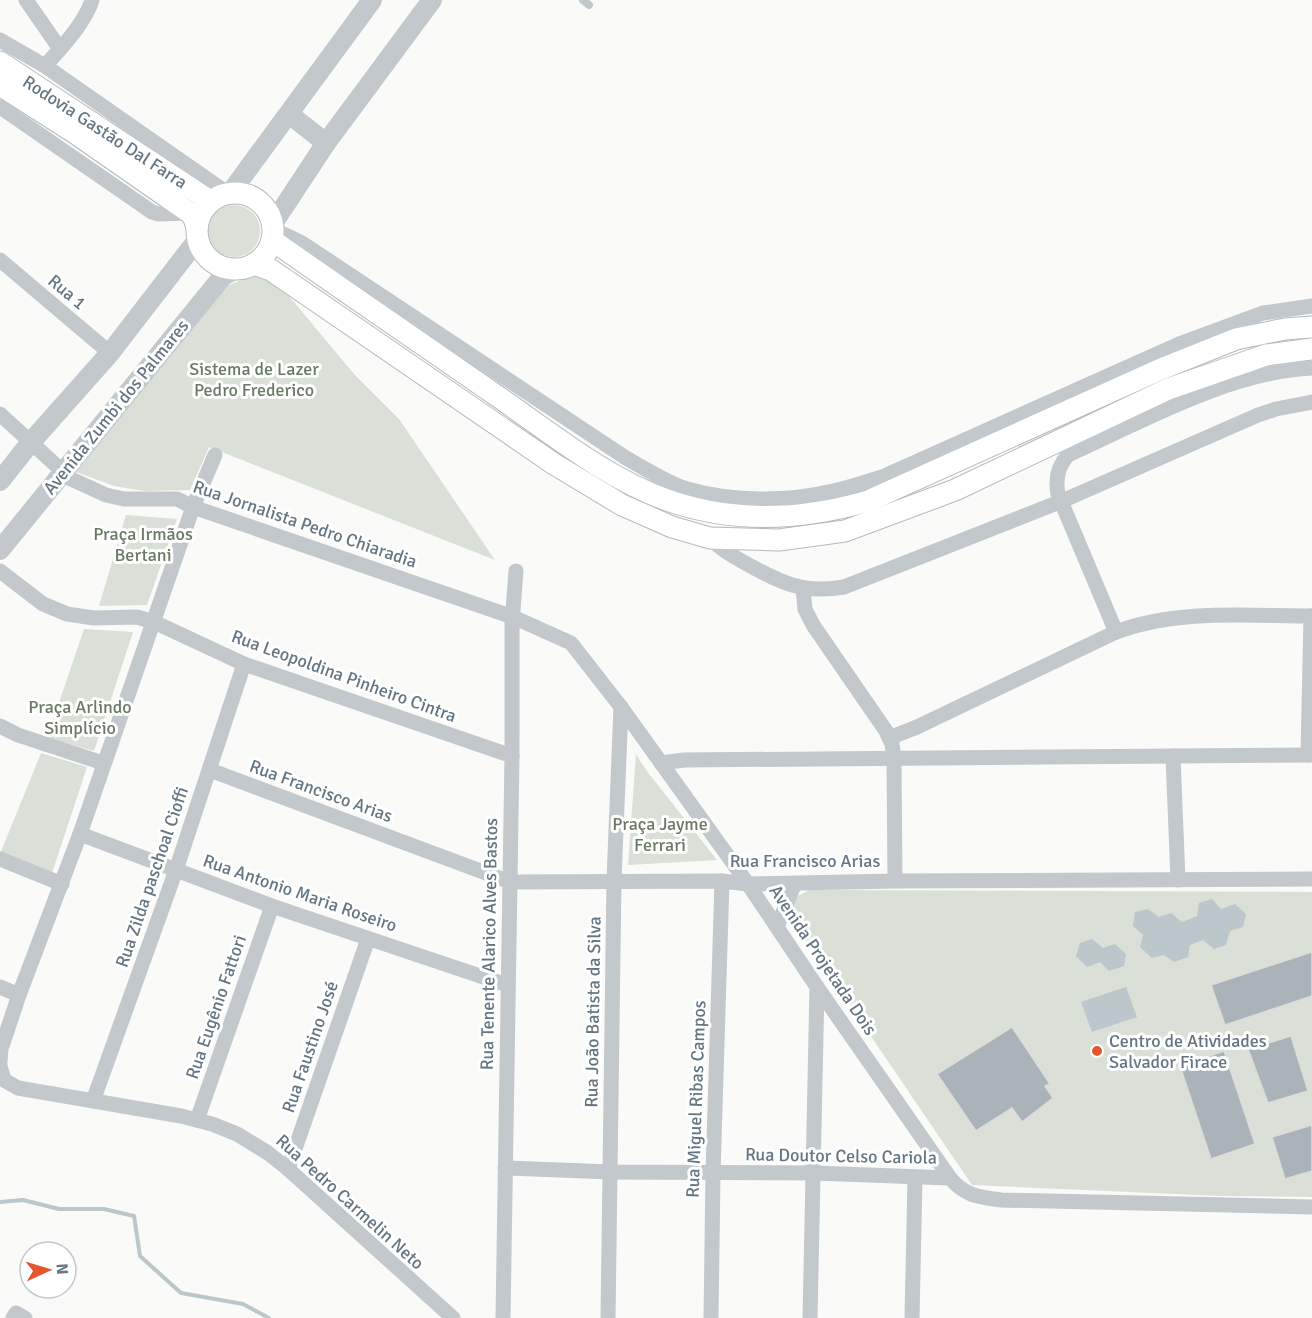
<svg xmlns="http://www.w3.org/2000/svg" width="1312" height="1318" viewBox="0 0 1312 1318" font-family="Signika,sans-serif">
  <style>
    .green { fill: #dadfd7 }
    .water { fill: #bbc7cb }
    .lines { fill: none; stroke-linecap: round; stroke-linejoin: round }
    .stream { stroke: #bbc7cb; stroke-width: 4 }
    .building { fill: #aab3b9; stroke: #dcdcda; stroke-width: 1.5 }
    .secondary-casing { stroke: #b3babf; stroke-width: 23 }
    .service { stroke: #c3c8cc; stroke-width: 8 }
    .minor { stroke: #c3c8cc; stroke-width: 15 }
    .tertiary { stroke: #c3c8cc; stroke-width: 20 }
    .secondary { stroke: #fff; stroke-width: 21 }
    .poi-dot { fill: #e4572e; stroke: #fff; stroke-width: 2 }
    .labels { text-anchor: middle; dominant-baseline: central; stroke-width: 6; stroke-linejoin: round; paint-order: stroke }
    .street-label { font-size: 18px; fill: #657683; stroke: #fff }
    .park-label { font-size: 18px; fill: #687a64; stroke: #fff }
    .poi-label { font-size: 18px; fill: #657683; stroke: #fff; text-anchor: start }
  </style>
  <rect width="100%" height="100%" fill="#fafaf8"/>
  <g class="green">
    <circle cx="234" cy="231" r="26"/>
    <path d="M255 274 283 289 354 374 399 419 495 560 209 447 190 490 144 491 114 486 76 472 227 286Z"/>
    <path d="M126 515 177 519 147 605 99 606Z"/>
    <path d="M84 629 133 632 94 751 47 738Z"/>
    <path d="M41 753 87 767 52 873 0 854Z"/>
    <path d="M636 754 646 770 717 860 628 865Z"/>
    <path d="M810 890 1312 892V1197L1221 1196 972 1185 790 917C788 899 795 897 810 890Z"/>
  </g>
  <g class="water">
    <path d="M1212 899 1221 909 1235 904 1246 914 1243 927 1230 931 1226 945 1214 949 1203 940 1190 945 1188 957 1174 962 1164 955 1152 958 1140 947 1143 935 1133 926 1135 912 1148 909 1159 917 1171 913 1182 922 1197 916 1199 903Z"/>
    <path d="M1092 939 1103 948 1115 944 1126 954 1124 966 1109 971 1100 962 1087 967 1076 956 1080 943Z"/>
    <path d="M1126 987 1137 1017 1092 1032 1081 1002Z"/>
  </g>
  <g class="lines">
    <path class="stream" d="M0 1202 23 1200 59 1209H104L134 1216 140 1256 181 1293 243 1304 269 1318"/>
  </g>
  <g class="building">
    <path d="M1312 952V996L1225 1025 1211 985Z"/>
    <path d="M1012 1027 1050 1084 1045 1086 1053 1098 1022 1122 1012 1108 976 1131 937 1074Z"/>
    <path d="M1291 1036 1308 1091 1268 1103 1248 1049Z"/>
    <path d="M1224 1051 1255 1144 1211 1159 1180 1066Z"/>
    <path d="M1312 1125V1171L1285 1179 1272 1137Z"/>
  </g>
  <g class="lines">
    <defs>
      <g id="secondary">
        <path d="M0 62 210 201"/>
        <path d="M0 85 75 133 190 213 194 218 197 228"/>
        <circle cx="235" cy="231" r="38"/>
        <path d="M272 240C347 293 424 345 500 398 552 434 606 478 667 500 732 523 802 520 868 501L1161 369 1236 339 1285 329 1312 327"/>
        <path d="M254 264 271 270 554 464 622 505 672 527 710 538 779 540 845 531 955 490 1168 389 1266 355 1312 349"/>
      </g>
    </defs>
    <use href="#secondary" class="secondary-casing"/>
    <path class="service" d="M583 0 589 5"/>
    <g class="minor">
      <path d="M26 0 60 49"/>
      <path d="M0 40 45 66 227 193"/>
      <path d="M45 66C61 48 85 23 92 0"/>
      <path d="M0 107 152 212 159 214 190 213"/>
      <path d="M273 229 302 243 626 458C646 469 665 482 687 489 733 502 787 502 833 491 849 488 865 482 882 477L1179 344 1263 313 1312 306"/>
      <path d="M0 260 110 353"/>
      <path d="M0 414 71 479 106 495 124 499H177L193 507 513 617 571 643 621 707 748 884 817 987 950 1178C965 1196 979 1197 1001 1200L1312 1207"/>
      <path d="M710 538C721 550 733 556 747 564 781 583 804 594 844 587L1062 501 1258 415 1276 409 1312 402"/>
      <path d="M0 571 43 604 67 614 94 618 137 617 154 622 244 664 512 756"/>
      <path d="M803 588 805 609 813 625 886 731 892 744 894 758 895 881"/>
      <path d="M1116 632 1058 494C1055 479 1058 466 1068 455 1143 421 1229 372 1312 368"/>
      <path d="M0 726 18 735 103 763"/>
      <path d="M889 738 917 727 1116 632C1178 609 1247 616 1312 616"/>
      <path d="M1308 755 1311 616"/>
      <path d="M1173 756 1178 880"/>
      <path d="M661 763 684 760 1312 755"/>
      <path d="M210 770 510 882 722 881 748 884 895 881 1312 879"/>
      <path d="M80 834 272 906 507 985"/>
      <path d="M0 859 62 884"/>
      <path d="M777 927 795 883"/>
      <path d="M0 987 19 995"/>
      <path d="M0 1062 1 1049 19 995 80 834 193 507 215 455"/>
      <path d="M0 1066 4 1080 18 1088 181 1116 212 1124 237 1134 268 1153 288 1169 453 1318"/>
      <path d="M93 1101 176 870 244 664"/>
      <path d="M197 1120 272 906"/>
      <path d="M505 1168 611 1172 814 1173 950 1178"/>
      <path d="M288 1169 368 939"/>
      <path d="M13 1318 16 1313 25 1318"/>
      <path d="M503 1318 512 756V623L516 571"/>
      <path d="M608 1318 614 880 621 707"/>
      <path d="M711 1318 713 1173 722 881"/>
      <path d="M810 1318 817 987"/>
      <path d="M912 1318 915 1178"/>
    </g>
    <g class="tertiary">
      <path d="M289 114 326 143"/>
      <path d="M231 192 372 0"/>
      <path d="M272 225 326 143 432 0"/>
      <path d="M0 481 31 442 110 353 198 239"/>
      <path d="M0 550 223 276 235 269"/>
    </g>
    <use href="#secondary" class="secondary"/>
  </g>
  <circle class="poi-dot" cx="1097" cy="1051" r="6"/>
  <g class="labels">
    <g class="street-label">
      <text transform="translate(105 132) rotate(33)">Rodovia Gastão Dal Farra</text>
      <text transform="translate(67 292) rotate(40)">Rua 1</text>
      <text transform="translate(116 407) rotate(-51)">Avenida Zumbi dos Palmares</text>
      <text transform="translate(305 524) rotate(19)">Rua Jornalista Pedro Chiaradia</text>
      <text transform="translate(344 676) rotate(20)">Rua Leopoldina Pinheiro Cintra</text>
      <text transform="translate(321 791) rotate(20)">Rua Francisco Arias</text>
      <text x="805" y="861">Rua Francisco Arias</text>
      <text transform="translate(152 877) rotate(-71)">Rua Zilda paschoal Cioffi</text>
      <text transform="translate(300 893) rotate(19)">Rua Antonio Maria Roseiro</text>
      <text transform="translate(489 944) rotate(-89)">Rua Tenente Alarico Alves Bastos</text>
      <text transform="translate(823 960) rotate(56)">Avenida Projetada Dois</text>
      <text transform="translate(216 1007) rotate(-71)">Rua Eugênio Fattori</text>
      <text transform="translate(593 1012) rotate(-89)">Rua João Batista da Silva</text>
      <text transform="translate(310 1047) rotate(-71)">Rua Faustino José</text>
      <text transform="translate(696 1099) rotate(-88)">Rua Miguel Ribas Campos</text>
      <text transform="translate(841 1156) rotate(1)">Rua Doutor Celso Cariola</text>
      <text transform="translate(350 1202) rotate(42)">Rua Pedro Carmelin Neto</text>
    </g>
    <g class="park-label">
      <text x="254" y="369">Sistema de Lazer<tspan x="254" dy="21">Pedro Frederico</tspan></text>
      <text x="143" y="534">Praça Irmãos<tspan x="143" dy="21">Bertani</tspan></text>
      <text x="80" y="707">Praça Arlindo<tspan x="80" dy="21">Simplício</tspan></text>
      <text x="660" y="824">Praça Jayme<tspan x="660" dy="21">Ferrari</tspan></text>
    </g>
    <g class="poi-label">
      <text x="1109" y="1041">Centro de Atividades<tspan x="1109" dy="21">Salvador Firace</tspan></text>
    </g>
  </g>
  <g transform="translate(48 1270) rotate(86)"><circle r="28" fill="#ffffff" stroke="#c1c8cd" stroke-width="1.5"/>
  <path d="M0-4.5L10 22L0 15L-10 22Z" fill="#e4572e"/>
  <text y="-9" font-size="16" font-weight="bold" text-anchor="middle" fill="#657683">N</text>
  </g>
</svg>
